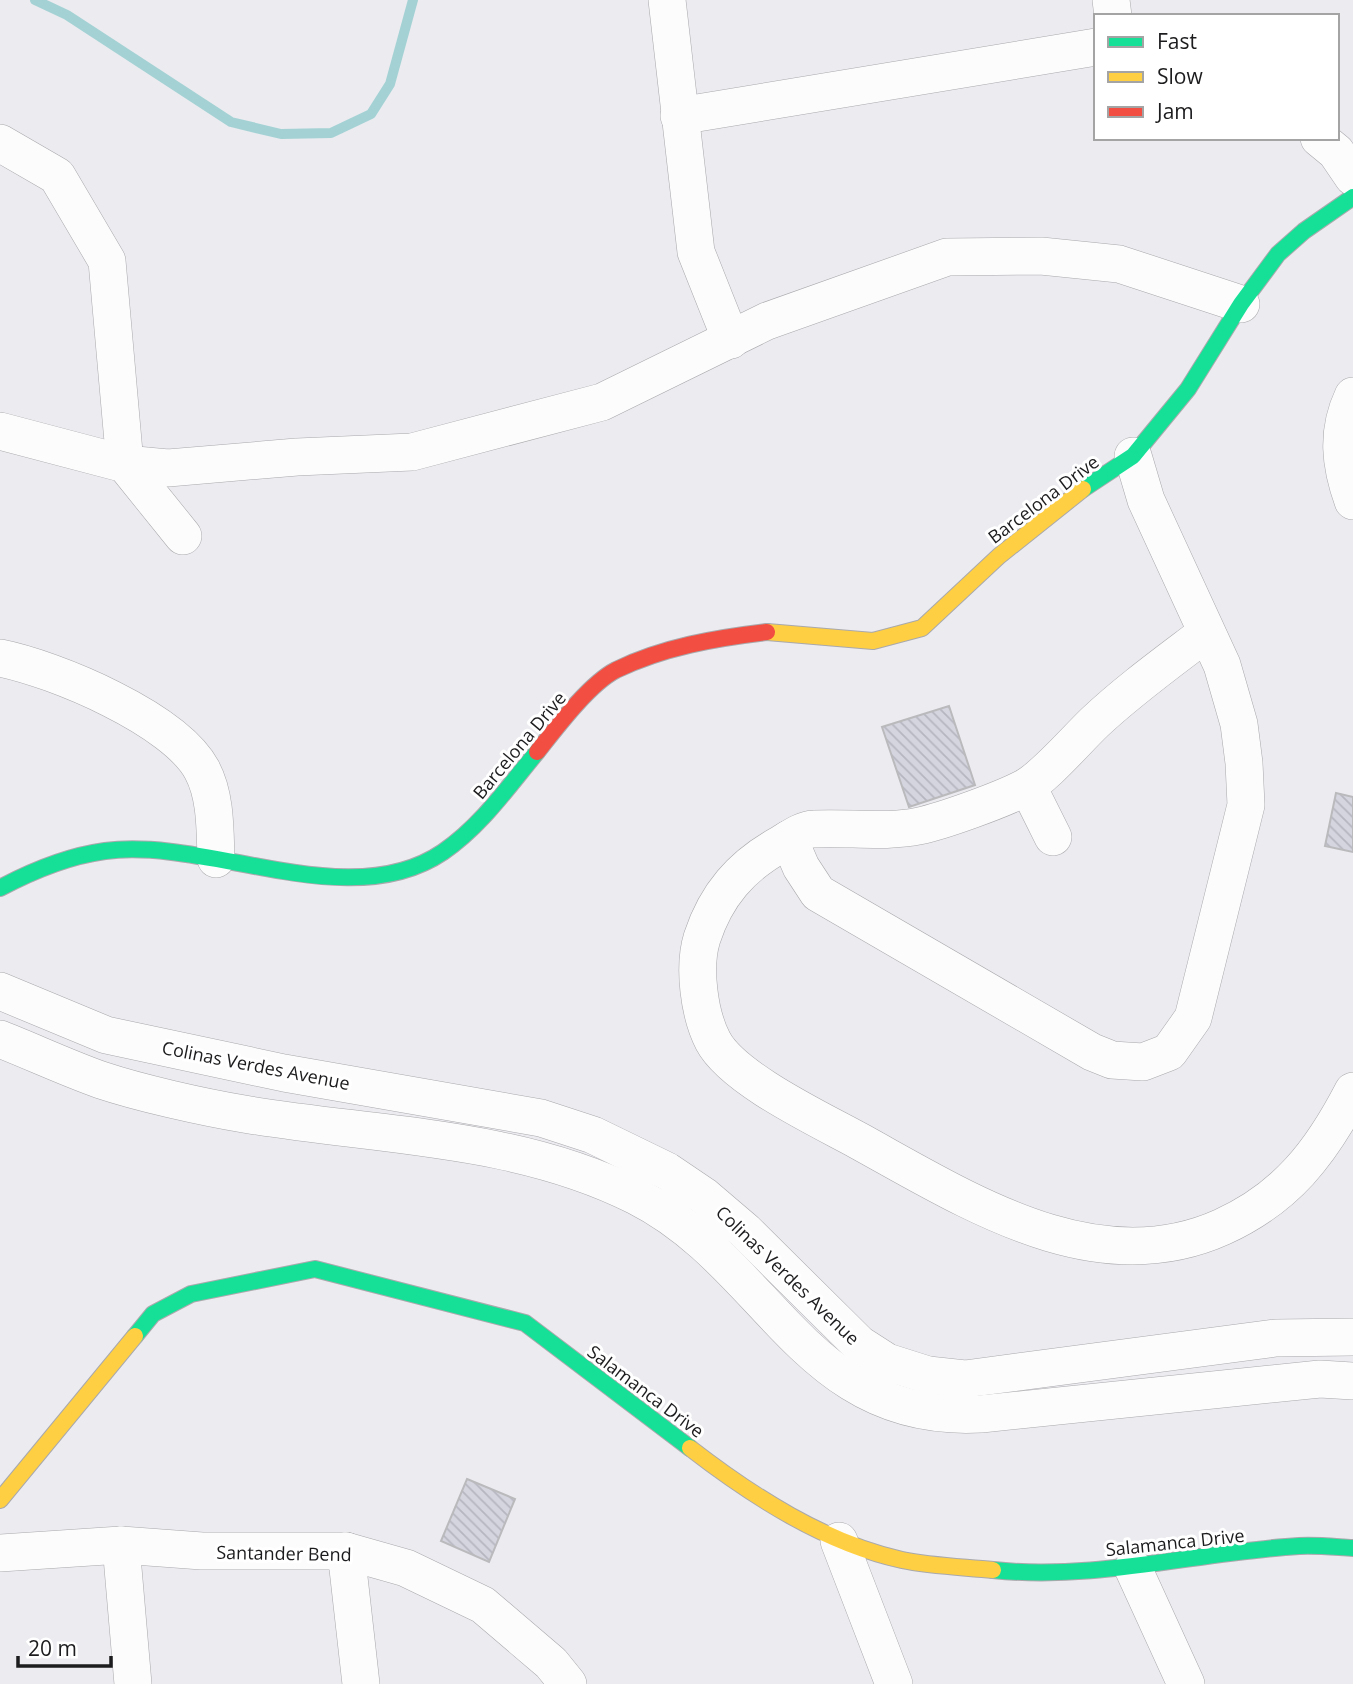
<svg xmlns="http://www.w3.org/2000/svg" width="1353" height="1684" viewBox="0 0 1353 1684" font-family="'Open Sans',sans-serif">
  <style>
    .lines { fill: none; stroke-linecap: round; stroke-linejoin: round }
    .stream { stroke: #a4d2d4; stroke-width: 10 }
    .building { fill: url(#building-back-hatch); stroke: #bababd; stroke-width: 2 }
    .street-casing { stroke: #a9a9ac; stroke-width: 38 }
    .fast-casing { stroke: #a9a9ac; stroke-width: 18 }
    .slow-casing { stroke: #a9a9ac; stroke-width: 18 }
    .jam-casing { stroke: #a9a9ac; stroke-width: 18 }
    .street { stroke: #fcfcfd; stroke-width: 37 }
    .fast { stroke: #16e098; stroke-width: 16 }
    .slow { stroke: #ffcf43; stroke-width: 16 }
    .jam { stroke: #f24e42; stroke-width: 16 }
    .labels { text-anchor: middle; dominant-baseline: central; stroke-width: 6; stroke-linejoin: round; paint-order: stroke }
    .street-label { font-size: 18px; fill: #1c1c1e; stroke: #fff }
  </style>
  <defs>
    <pattern id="building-back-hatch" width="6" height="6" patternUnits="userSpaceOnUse" patternTransform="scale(1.75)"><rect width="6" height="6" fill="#d5d5e0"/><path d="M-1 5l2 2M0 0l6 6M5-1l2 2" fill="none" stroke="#b6b6c0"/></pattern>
  </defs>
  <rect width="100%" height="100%" fill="#ebebf0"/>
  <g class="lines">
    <path class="stream" d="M35 0 67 15 231 122 281 134 331 133 371 114 390 84 413 0"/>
  </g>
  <g class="building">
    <path d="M949 706 975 785 909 807 882 727Z"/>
    <path d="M1336 793 1353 797V852L1325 846Z"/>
    <path d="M467 1479 515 1499 489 1562 441 1541Z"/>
  </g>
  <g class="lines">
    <defs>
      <g id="street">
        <path d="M667 0 696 252 731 340"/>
        <path d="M1111 0 1113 16"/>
        <path d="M679 116 1096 47"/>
        <path d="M1319 138 1336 152 1353 177"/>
        <path d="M0 143 57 176 107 261 125 464 168 468 297 457 412 452 602 402 767 321 947 257 1041 256 1119 264 1241 304"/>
        <path d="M1353 396C1336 432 1340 465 1353 501"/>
        <path d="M0 431 125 464 183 536"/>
        <path d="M1206 633C1168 662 1129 690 1095 722 1077 739 1044 778 1024 788 1001 800 943 821 919 826 885 833 848 827 814 829 803 829 791 838 781 844 741 866 716 895 702 938 693 967 699 1014 713 1041 733 1079 821 1120 859 1141 968 1201 1096 1284 1222 1227 1286 1198 1321 1153 1353 1091"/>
        <path d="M0 658C55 669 175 719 202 770 216 796 215 830 216 859"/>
        <path d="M1028 787 1053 837"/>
        <path d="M789 839 801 867 818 893 1092 1052 1112 1060 1143 1062 1169 1052 1193 1018 1246 805 1244 763 1239 724 1222 665 1146 500 1133 456"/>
        <path d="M0 991 106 1035 284 1073 541 1118 593 1135 667 1171 704 1196 745 1231 859 1344 887 1362 928 1375 965 1379 1276 1338 1353 1337"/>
        <path d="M0 1039C33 1052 67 1068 101 1080 140 1093 202 1107 244 1114 374 1136 515 1135 636 1196 771 1264 805 1424 981 1414L1320 1379 1353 1381"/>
        <path d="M839 1541 894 1684"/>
        <path d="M121 1545 133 1684"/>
        <path d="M346 1551 361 1684"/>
        <path d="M0 1553 121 1545 202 1551H346L406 1568 483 1605 551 1663 568 1684"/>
        <path d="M1133 1568 1186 1684"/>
      </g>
      <g id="fast">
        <path d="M1083 489 1133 456 1188 389 1241 304 1278 254 1304 231 1353 197"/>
        <path d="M0 888C32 871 68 856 105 851 210 837 349 916 443 852 481 826 508 787 537 752"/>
        <path d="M135 1336 153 1314 191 1294 315 1269 525 1323 690 1448"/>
        <path d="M993 1570C1096 1581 1197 1552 1299 1546 1317 1545 1335 1547 1353 1548"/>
      </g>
      <g id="slow">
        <path d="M767 632 873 641 922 628 999 556 1083 489"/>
        <path d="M690 1448C752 1496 825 1543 902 1560 931 1566 963 1567 993 1570"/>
        <path d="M0 1500 135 1336"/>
      </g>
      <path id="jam" d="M537 752C556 728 589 684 616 670 663 647 716 638 767 632"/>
    </defs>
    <use href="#street" class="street-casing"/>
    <use href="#fast" class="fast-casing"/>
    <use href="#slow" class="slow-casing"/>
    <use href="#jam" class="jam-casing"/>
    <use href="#street" class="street"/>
    <use href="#fast" class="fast"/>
    <use href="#slow" class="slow"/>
    <use href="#jam" class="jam"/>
  </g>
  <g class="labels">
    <g class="street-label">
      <text transform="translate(1043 499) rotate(-37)">Barcelona Drive</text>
      <text transform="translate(519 745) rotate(-50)">Barcelona Drive</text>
      <text transform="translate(256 1065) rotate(11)">Colinas Verdes Avenue</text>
      <text transform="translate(788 1275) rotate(44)">Colinas Verdes Avenue</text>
      <text transform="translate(646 1391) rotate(37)">Salamanca Drive</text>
      <text transform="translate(1175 1542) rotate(-6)">Salamanca Drive</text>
      <text transform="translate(284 1553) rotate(1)">Santander Bend</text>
    </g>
  </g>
  <rect x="1094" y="14" width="245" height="126" fill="#ffffff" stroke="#a4a4a5" stroke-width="2"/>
  <rect x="1108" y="37" width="35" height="10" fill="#16e098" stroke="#a4a4a5" stroke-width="2"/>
  <text x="1157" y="49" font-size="21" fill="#1c1c1e">Fast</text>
  <rect x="1108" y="72" width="35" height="10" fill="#ffcf43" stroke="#a4a4a5" stroke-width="2"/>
  <text x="1157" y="84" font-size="21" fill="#1c1c1e">Slow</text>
  <rect x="1108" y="107" width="35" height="10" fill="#f24e42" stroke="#a4a4a5" stroke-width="2"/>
  <text x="1157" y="119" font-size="21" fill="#1c1c1e">Jam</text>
  <path d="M18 1656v10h93v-10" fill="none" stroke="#1c1c1e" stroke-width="3.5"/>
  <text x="28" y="1656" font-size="21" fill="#1c1c1e" stroke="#ffffff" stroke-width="5" paint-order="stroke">20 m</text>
</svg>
